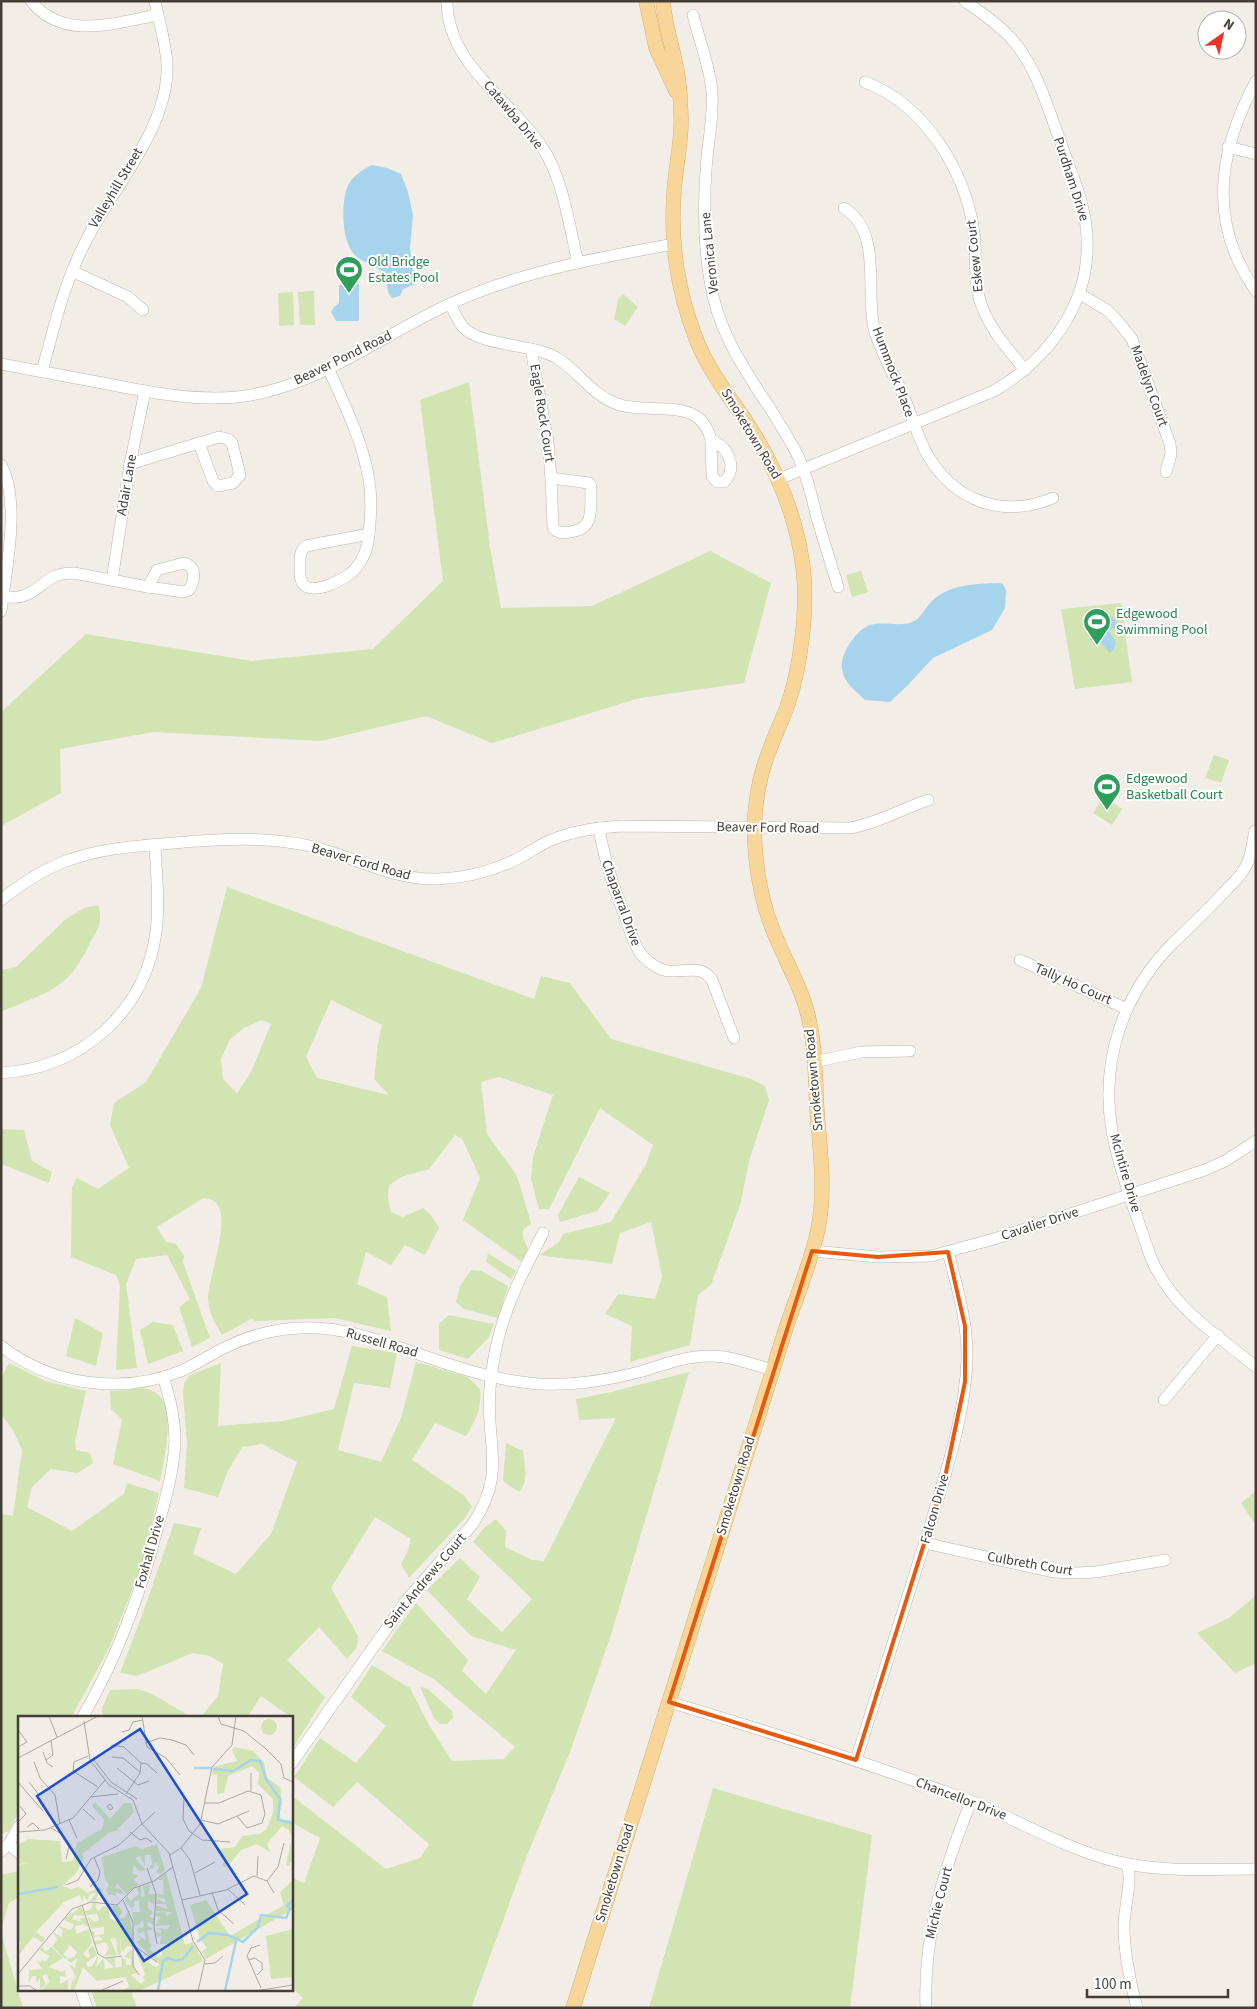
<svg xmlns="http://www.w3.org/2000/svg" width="1257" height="2009" viewBox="0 0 1257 2009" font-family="'Source Sans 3',sans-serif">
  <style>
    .green { fill: #d1e4b2; fill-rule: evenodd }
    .water { fill: #a6d4ec }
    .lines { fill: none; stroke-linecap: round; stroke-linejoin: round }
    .minor-casing { stroke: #bdb5aa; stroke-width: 12 }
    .major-casing { stroke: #dcb16b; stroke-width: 15 }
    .minor { stroke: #fff; stroke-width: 11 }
    .major { stroke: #f8d69a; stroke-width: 14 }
    .marked { fill: none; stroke: #e8590c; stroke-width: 4; stroke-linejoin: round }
    .labels { text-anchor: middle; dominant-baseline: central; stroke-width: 4; stroke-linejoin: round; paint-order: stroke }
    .street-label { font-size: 14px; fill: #453e36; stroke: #fff }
    .leisure-label { font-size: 14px; fill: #27864d; stroke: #fff; text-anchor: start }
    .inset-river { fill: none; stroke: #a6d4ec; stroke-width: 2.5 }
    .inset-road { fill: none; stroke: #ada8a0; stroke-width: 1 }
    .view { fill: #1d4ed8; fill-opacity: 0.15; stroke: #1d4ed8; stroke-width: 2.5 }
    .inset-edge { fill: none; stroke: #453e36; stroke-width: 2.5 }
  </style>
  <rect width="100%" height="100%" fill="#f2eee7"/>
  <g class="green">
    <path d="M314 291 315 325H300L298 292Z"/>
    <path d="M293 292 294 325 279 326 278 293Z"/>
    <path d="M623 294 638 307 625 326 614 319 618 300Z"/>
    <path d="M469 382 490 547 501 608 592 606 710 551 771 583 744 683 640 698 492 743 426 716 321 741 153 732 60 749 61 793 1 826V712L86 634 252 661 373 649 443 581 420 400Z"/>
    <path d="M861 571 868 592 852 597 846 575Z"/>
    <path d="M1121 603 1132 682 1075 689 1061 609Z"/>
    <path d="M1214 755 1229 760 1221 783 1205 778Z"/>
    <path d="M1103 797 1122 809 1112 825 1093 813Z"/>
    <path d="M227 887 534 999 541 976 570 983 611 1039 751 1079 765 1086 769 1100 749 1161 741 1202 711 1285 698 1295 690 1345 630 1362 632 1326 605 1314 618 1294 655 1299 662 1277 651 1222 620 1233 612 1264C588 1259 564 1260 540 1255L559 1242 563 1234 611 1222 645 1166 653 1145 600 1108 549 1209H539L531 1179 533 1157 553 1095 499 1077 481 1082 487 1134 517 1176 531 1223 523 1230V1238L528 1249 522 1262 463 1220 480 1178 463 1140 455 1135 429 1169 401 1177 389 1185 388 1197 391 1212 403 1217 423 1208 431 1215 439 1228 425 1255 405 1245 391 1265 366 1252 357 1284 387 1297 391 1331 335 1318 256 1321 251 1319 222 1335C215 1324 209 1313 208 1299 208 1277 231 1222 217 1204 213 1199 208 1199 203 1198L157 1227 166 1242 176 1244 184 1256 183 1262 210 1338 192 1347 179 1307 190 1299 167 1255 136 1259 126 1284 137 1368 116 1370 120 1286 116 1275 71 1257 72 1187 77 1178 98 1189 129 1168 110 1125 114 1103 146 1082 201 988ZM331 1000 382 1025 378 1043 374 1079 389 1095 317 1078 306 1057ZM262 1020 271 1024 251 1072 237 1093 223 1079 221 1059 230 1039 244 1028Z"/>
    <path d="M98 905C103 920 99 928 91 941 85 953 79 965 70 975 53 994 24 1001 1 1012V970L16 967 66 919 84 908Z"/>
    <path d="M1 1129 24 1130 32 1161 52 1172 49 1183 1 1164Z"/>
    <path d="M579 1177 610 1193 597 1211 560 1222 558 1215Z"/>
    <path d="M488 1253 516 1271 511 1279 486 1262Z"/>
    <path d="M471 1270 481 1271 508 1286 498 1318 464 1309 456 1302 460 1286Z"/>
    <path d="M449 1315 494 1324 489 1337 468 1359 439 1350V1324Z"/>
    <path d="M75 1318 103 1333 96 1366 66 1356Z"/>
    <path d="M153 1322 173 1325 183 1351 148 1364 140 1330Z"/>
    <path d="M352 1346 397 1353 390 1388 354 1383 338 1450 381 1462 401 1418 416 1362 468 1377 480 1389C482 1407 476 1420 466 1436L435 1423 412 1460 465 1496 472 1507 464 1519 409 1578 401 1564 407 1553 411 1539 375 1517 331 1588 358 1636 357 1647 347 1659 319 1627 287 1660 325 1697 291 1751V1717L261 1696 247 1718H200L218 1696 223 1664 210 1656 193 1653 137 1676 120 1673 144 1610 174 1523 201 1528 193 1554 236 1574 271 1534 297 1462 262 1444 242 1447 228 1471 218 1497 184 1488 187 1444 183 1394 184 1383 190 1375 221 1363 218 1426 283 1421 334 1409Z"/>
    <path d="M9 1363 45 1381 86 1391 75 1441 76 1450 90 1453 93 1463 78 1473 51 1469 32 1487 27 1507 72 1531 124 1494 127 1483 159 1493 142 1565 109 1648 71 1718H19V1811L9 1831 1 1834V1514L13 1516 22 1450 13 1430 1 1414V1378Z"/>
    <path d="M689 1372 611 1635 570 1752 526 1858 471 2008H294L303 1998 291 1987V1877L304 1883 320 1838 291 1822V1795L386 1869 420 1858 429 1844 357 1782 333 1807 294 1777 320 1738 356 1763 386 1726 351 1697 372 1665 410 1688 429 1725 452 1761 504 1759 515 1747 435 1680 382 1651 416 1603 468 1660 462 1671 486 1694 516 1650 471 1636 427 1590 460 1558 480 1577 467 1599 502 1632 532 1599 473 1542 483 1529 496 1519 506 1531 505 1547 532 1560 544 1561 616 1418 579 1420 576 1399 607 1393Z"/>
    <path d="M141 1388C150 1389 156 1391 162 1399 174 1415 164 1462 160 1481L113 1464 122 1419 111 1409 110 1391Z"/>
    <path d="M506 1443 523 1451C525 1466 529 1480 519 1492L503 1481Z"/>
    <path d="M1256 1491V1526L1241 1503Z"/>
    <path d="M1256 1595V1663L1235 1673 1197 1633 1229 1618Z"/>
    <path d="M420 1687 428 1689 452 1711 453 1718 447 1724H440L434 1718Z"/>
    <path d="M138 1689 152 1694 193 1718H103L102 1708 110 1690Z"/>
    <path d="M713 1788 872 1835 850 2008H649Z"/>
    <path d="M19 1871V1897L9 1903 1 1928V1875Z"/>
    <path d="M1 1933 23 2008H1Z"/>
    <path d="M91 1990H131L137 2008H97Z"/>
  </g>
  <g class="water">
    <path d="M372 165 387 168 401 174 408 192 413 215 410 248 413 270 418 280 415 284 403 289 400 296 392 298C385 291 389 284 385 276 380 266 366 264 357 257 341 245 341 205 347 188 350 178 363 169 372 165Z"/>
    <path d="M359 284V321H336L331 312 334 307 339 303V285Z"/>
    <path d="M999 583 1003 584 1006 590 1005 608 992 630 933 658 907 686 890 702 865 700C856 691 844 683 842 670 839 654 858 625 875 624 889 622 903 628 916 620 922 616 926 607 931 602 949 584 975 584 999 583Z"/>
    <path d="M1095 614 1101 620 1111 616 1116 620 1115 628 1108 630 1116 642 1114 649 1110 653 1101 643 1096 644 1090 640 1095 627 1089 620Z"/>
  </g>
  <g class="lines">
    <defs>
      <g id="minor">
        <path d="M31 1C62 41 116 23 157 15"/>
        <path d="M447 1C447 66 513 101 544 150 563 180 570 229 578 263"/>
        <path d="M693 15C699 40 710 66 712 92 714 119 707 145 706 171 703 212 704 256 713 296 727 357 771 402 798 456 807 476 812 497 817 518 824 541 831 564 838 587"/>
        <path d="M1256 81C1218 151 1207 223 1256 291"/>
        <path d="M865 82C925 105 965 170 974 232 977 257 973 281 981 304 990 330 1009 350 1025 370"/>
        <path d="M1228 147 1256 154"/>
        <path d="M844 208C883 232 865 290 874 328 880 352 894 374 904 397 912 416 917 436 927 454 954 501 1002 519 1053 498"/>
        <path d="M72 271 128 297 143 310"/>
        <path d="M1080 294 1107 310 1116 319 1132 339 1170 444 1171 454 1166 472"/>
        <path d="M450 304C454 311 457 320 463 327 482 347 531 343 557 358 579 372 592 395 617 404 651 416 700 394 711 440"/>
        <path d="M531 349 548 442 551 478"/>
        <path d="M1 364C39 371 76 378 113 385 154 393 195 401 237 397 320 388 387 330 461 299 529 270 602 257 674 244"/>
        <path d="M328 368C344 403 363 442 369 480 372 498 371 516 369 534"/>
        <path d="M42 372C54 326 65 280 87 239 114 186 169 127 167 65 166 43 159 22 155 1"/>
        <path d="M219 437 228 439 232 443 240 475 233 483 218 486 213 481 199 443Z"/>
        <path d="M711 440C727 446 739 467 724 482H717L712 476Z"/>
        <path d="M130 464 199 443"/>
        <path d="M1 465C21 501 6 570 1 611"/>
        <path d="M551 478 589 483 591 486C590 507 596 529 570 532 562 533 558 534 553 527Z"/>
        <path d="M779 479 994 391C1053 356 1095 297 1086 226 1083 199 1071 172 1062 146 1048 109 1037 66 1010 37 997 23 980 12 965 1"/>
        <path d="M369 534C368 547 364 559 355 569 347 579 310 598 302 582 299 577 300 569 300 563 300 556 300 551 306 546Z"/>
        <path d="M184 563C197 567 195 580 189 590L184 592 148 587 157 570Z"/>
        <path d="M112 580 130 464 145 391"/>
        <path d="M3 597C9 597 17 598 23 596 45 589 44 573 74 573L148 587"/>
        <path d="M599 828C604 859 613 886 625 916 629 927 632 940 639 951 645 960 653 966 663 970 680 975 700 962 712 980L734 1038"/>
        <path d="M1255 831C1252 842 1252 854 1247 864 1243 874 1235 881 1228 888 1210 908 1191 926 1172 944 1123 994 1100 1061 1112 1131 1120 1174 1137 1216 1151 1258 1173 1309 1214 1332 1256 1367"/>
        <path d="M1 900C21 884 42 870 66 861 101 848 137 846 174 843 218 839 266 836 310 846 353 856 392 880 437 879 466 878 496 870 521 857 530 852 538 846 547 842 570 831 596 828 621 826L850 828C878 823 902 809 928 800"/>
        <path d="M1020 960 1127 1009"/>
        <path d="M814 1062 861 1052 910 1051"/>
        <path d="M1 1073C82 1068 145 1012 156 932 160 903 156 873 155 844"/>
        <path d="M812 1251 878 1257 931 1256 994 1239 1205 1170 1225 1161 1256 1141"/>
        <path d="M1 1346C51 1385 121 1395 181 1371 194 1365 207 1357 220 1350 245 1337 273 1329 301 1328 337 1326 373 1338 407 1350 449 1365 495 1381 539 1384 575 1386 609 1380 643 1371 665 1364 686 1356 710 1356 732 1356 752 1364 772 1370"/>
        <path d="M1164 1400 1218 1335"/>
        <path d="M925 1543 1053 1572 1077 1573 1096 1572 1165 1560"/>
        <path d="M669 1702C770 1732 871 1764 970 1801 1021 1821 1074 1854 1128 1864 1169 1872 1213 1869 1256 1869"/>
        <path d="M82 1718C117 1658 141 1593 158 1526 166 1498 174 1469 175 1440 175 1418 170 1397 163 1377"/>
        <path d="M856 1760C881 1682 906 1604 930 1526 946 1472 965 1416 967 1360 968 1323 957 1287 948 1252"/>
        <path d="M291 1764 406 1601 472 1525C508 1472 485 1443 490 1388 493 1354 502 1318 516 1288 524 1269 534 1251 543 1233"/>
        <path d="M9 1844 19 1853"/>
        <path d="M1 1851 9 1844 19 1826"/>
        <path d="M1127 1864C1133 1881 1124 1907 1124 1926 1124 1954 1130 1981 1137 2008"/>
        <path d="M81 1990 87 2008"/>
        <path d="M926 2008C923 1936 944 1868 971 1802"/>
      </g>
      <g id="major">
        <path d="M646 1 656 48 676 91"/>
        <path d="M573 2008 786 1328C797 1295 811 1263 818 1229 826 1191 820 1150 817 1111 815 1077 816 1041 806 1008 800 986 788 966 779 944 766 917 759 888 756 858 752 821 756 783 770 749 775 734 783 719 788 704 801 666 808 607 803 567 796 513 775 465 745 420 727 393 706 367 695 336 678 292 670 241 674 193 675 168 682 143 681 117 681 104 680 90 678 76 674 51 665 27 663 1"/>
      </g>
    </defs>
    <use href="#minor" class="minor-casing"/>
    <use href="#major" class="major-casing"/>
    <use href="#minor" class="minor"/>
    <use href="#major" class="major"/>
  </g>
  <path class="marked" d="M812 1251 878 1257 948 1252 965 1326V1382L945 1477 856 1760 669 1702Z"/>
  <defs>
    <symbol id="stadium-pin" viewBox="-11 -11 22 30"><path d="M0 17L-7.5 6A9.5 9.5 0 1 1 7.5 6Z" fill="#2e9e5b" stroke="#fff"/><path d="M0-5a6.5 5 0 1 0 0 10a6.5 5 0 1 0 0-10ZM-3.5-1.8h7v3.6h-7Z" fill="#fff"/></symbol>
  </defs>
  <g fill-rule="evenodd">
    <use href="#stadium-pin" x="333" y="254" width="32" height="43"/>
    <use href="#stadium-pin" x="1081" y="606" width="32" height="43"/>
    <use href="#stadium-pin" x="1091" y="771" width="32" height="43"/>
  </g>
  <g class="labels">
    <g class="street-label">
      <text transform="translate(513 115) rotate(50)">Catawba Drive</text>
      <text transform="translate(1071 179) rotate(72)">Purdham Drive</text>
      <text transform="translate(116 188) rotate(-59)">Valleyhill Street</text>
      <text transform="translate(710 253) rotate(-96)">Veronica Lane</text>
      <text transform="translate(975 256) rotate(-96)">Eskew Court</text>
      <text transform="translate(343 358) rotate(-26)">Beaver Pond Road</text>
      <text transform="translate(893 372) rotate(69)">Hummock Place</text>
      <text transform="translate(1149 386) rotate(70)">Madelyn Court</text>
      <text transform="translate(542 413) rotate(81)">Eagle Rock Court</text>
      <text transform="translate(751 434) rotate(59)">Smoketown Road</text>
      <text transform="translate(127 485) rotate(-80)">Adair Lane</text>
      <text transform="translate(768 828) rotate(1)">Beaver Ford Road</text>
      <text transform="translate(361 862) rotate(16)">Beaver Ford Road</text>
      <text transform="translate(621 903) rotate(70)">Chaparral Drive</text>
      <text transform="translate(1073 984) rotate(24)">Tally Ho Court</text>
      <text transform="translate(814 1080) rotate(-95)">Smoketown Road</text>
      <text transform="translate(1125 1173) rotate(74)">McIntire Drive</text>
      <text transform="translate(1040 1224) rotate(-18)">Cavalier Drive</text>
      <text transform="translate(382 1343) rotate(16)">Russell Road</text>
      <text transform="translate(736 1486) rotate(-73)">Smoketown Road</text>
      <text transform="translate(935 1509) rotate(-74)">Falcon Drive</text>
      <text transform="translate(150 1552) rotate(-74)">Foxhall Drive</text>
      <text transform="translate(1030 1564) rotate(10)">Culbreth Court</text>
      <text transform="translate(425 1581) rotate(-50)">Saint Andrews Court</text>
      <text transform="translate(961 1799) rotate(21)">Chancellor Drive</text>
      <text transform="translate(615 1873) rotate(-73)">Smoketown Road</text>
      <text transform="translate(939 1903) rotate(-76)">Michie Court</text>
    </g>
    <g class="leisure-label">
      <text x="368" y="262">Old Bridge<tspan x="368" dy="16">Estates Pool</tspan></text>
      <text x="1116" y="614">Edgewood<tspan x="1116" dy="16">Swimming Pool</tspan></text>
      <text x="1126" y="779">Edgewood<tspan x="1126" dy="16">Basketball Court</tspan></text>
    </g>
  </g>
  <g transform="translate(18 1716)">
    <rect width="275" height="275" fill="#f2eee7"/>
    <path d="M243 11a8 8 0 1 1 16 0a8 8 0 1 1-16 0ZM216 31 235 35 246 46 249 62 262 71 264 87 261 98 263 103 275 105V144L270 150 268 148 274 122 271 114 264 110 249 128 252 136 239 128 223 134 209 151 204 150 207 142 200 137 202 133 217 131 224 120 241 118 248 114 255 97V83L240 68 241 57 234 50 210 60 206 77 199 78V59L194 58 195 51 219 45 214 34ZM77 86 92 103 106 87H113L116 96 98 115 92 116 64 138 66 142 58 157 44 170 54 173 61 171 70 177 81 171 86 174 81 175 78 185H72L79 176 71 179 70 185 65 179V187L62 179 46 186 18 216 27 223 24 226 15 221 0 240 3 227 0 223V149L10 147 0 148V129L10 123 42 125 44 146 55 145 59 127 84 113 86 104 74 90ZM139 128 147 154 143 158 138 156 141 151 137 146 136 151 130 154 134 148 133 139H127V150L122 140 117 142 128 154 121 155 116 149 114 157 120 160 115 164 121 168 108 178 99 167 97 172 102 173 107 179 97 176 101 186 97 179H91L88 174 91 169 87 164 84 141 118 130 124 133ZM148 156 167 229 175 226 185 245 121 275H102L111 271 108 261 79 265 65 251 56 275H52L54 267 50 260 54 266 58 261 51 248 57 252 59 242 53 247 48 243 56 241 59 236 52 229 45 239 49 241 47 243 34 230 39 224 35 216 43 221 45 215 40 210 53 214 56 209 45 203 63 191 67 200 56 199 54 203 63 206 62 203 68 201 70 211 66 208 57 210 58 218 71 213 74 227 65 238 70 242 72 240 70 234 75 229 79 239 68 247 70 251 74 250 80 240 78 252 85 242 87 253 96 251 87 243 96 241 98 252 104 250 103 241 108 244V249H113V243L106 241 113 233 118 257 113 259 123 268 127 264 122 259 125 261 127 258 117 234 120 231 121 238 132 248 138 251 142 249 118 226 123 223 118 218 128 224 126 215 121 218 118 213 126 211 125 205 117 211 114 196H122L121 184 116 186V191L113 192 107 184 109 180 112 185 117 181 121 178 119 172 123 170V181L127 180 125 170 133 169 130 178H138L136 188 130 185V192L135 196 131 201 136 202V210L130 205V210L135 213 129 215 133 230 131 233 141 241 144 239V232L150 228H142L143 220 139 221 138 216 143 218V214L137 212 150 213 152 209 137 210 142 201 138 200V197L147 196 149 200 154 196 138 195V189L149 193 148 188H138L139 183 147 187V183L139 181 140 178 146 179 145 164H140ZM275 164V183L270 187 275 185V193L188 243 184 235 189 232 182 223 172 189 188 184 212 220 266 189 262 176ZM75 187 79 188 77 191 81 195 85 190 90 191 92 202 97 205 100 203 92 191 100 189 104 195 101 202H106L111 194 116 231 109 230 104 237 102 221 103 237 100 239 98 222 92 223 99 239 86 240 91 232 87 226 77 229 76 225 85 224 81 220 75 222 72 215 77 216 76 220 86 218V211L73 213 70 201 77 206 81 204 79 198 69 199 67 195 73 193ZM275 213V261L253 263 248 220ZM24 231 28 236 33 231 45 242 30 251 44 256 52 251 47 255 48 261 42 260V268L50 264V275H23L31 266 29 258 24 260 28 268 22 273V262L19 267 18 260H14L11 268V254L25 253 18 245 22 247 24 244 20 239 27 246 32 240 21 234Z" fill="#d1e4b2"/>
    <path class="inset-river" d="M176 52H193M195 53 215 55 233 44 242 45 248 63 262 83 260 104 275 107M0 178 40 171M179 226 191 217 210 219 225 226 240 211 243 199 268 202 272 193 269 190 275 184M140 275 145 245 150 242 158 245 165 243 175 230M207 275 218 225"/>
    <path class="inset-road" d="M31 0 39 21M124 0 129 31 148 42 162 59M200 0 203 8 226 15 248 33 263 48 266 62 275 66M66 5 72 44 91 69 115 84 124 108 151 137 175 225 187 244 180 275M0 14 9 26 0 31M104 16 111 14 115 6 125 4M127 27 142 22 154 24 168 29 176 39M93 29 106 31 123 47 122 57 108 78M25 36 29 47 35 51M70 40 56 46 55 55 80 71M94 41 105 42 122 56M0 42 80 0M28 44 35 39 33 25M76 44 93 66 119 83M16 46 22 62 37 79 42 108M123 47 129 48 139 57M99 52 120 69 131 65M0 66 25 95M11 66 21 79 32 73M233 75V57M72 81 100 78M166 81 165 103 171 115 184 124 212 126M186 87H201L230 75 243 79 247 98 244 107 229 112 219 100M92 88 95 92 92 94 89 90ZM65 93 77 104M51 104 59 122M183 104 200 108 231 95M0 106 8 98 2 90M9 111 15 107 21 113M33 112 45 119 51 130 48 143M0 116 27 114 55 102 87 64M112 116 122 124 128 122 134 126M163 132 172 144 182 179M152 139 163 132 182 108 194 51 214 29 218 0M129 152 138 178 136 211 139 228M177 157 197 146M239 160 240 140M249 165 260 151 266 127M48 169 60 164 73 143 101 129 137 96M72 171 80 164 82 156 76 141M210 173 227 189M194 176 200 194 216 208M105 184 115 206V250L121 259M164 184 208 174 236 160 249 165 256 177M64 189 80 238 87 242 104 240M242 229 233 232 229 240 243 272M118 231 139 246M230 244 237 242 244 247V254L239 259M187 248 197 247 205 240M0 258 54 193 73 186 99 189 116 172 136 165 155 151M0 270H12L19 275M82 275 105 265M237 275 275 269"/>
    <path class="view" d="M122 13 229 178 126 245 19 80Z"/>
    <rect width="275" height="275" class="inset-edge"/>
  </g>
  <rect width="1257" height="2009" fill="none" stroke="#453e36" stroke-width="5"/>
  <g transform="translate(1222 35) rotate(33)"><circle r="24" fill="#ffffff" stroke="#b5b2af"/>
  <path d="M0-4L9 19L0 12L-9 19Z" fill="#ed3223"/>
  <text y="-8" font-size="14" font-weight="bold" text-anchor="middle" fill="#453e36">N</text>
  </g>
  <path d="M1087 1989v8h141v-8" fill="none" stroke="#453e36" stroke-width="2.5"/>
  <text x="1094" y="1989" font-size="15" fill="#453e36" stroke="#ffffff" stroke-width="4" paint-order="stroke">100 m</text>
</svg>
